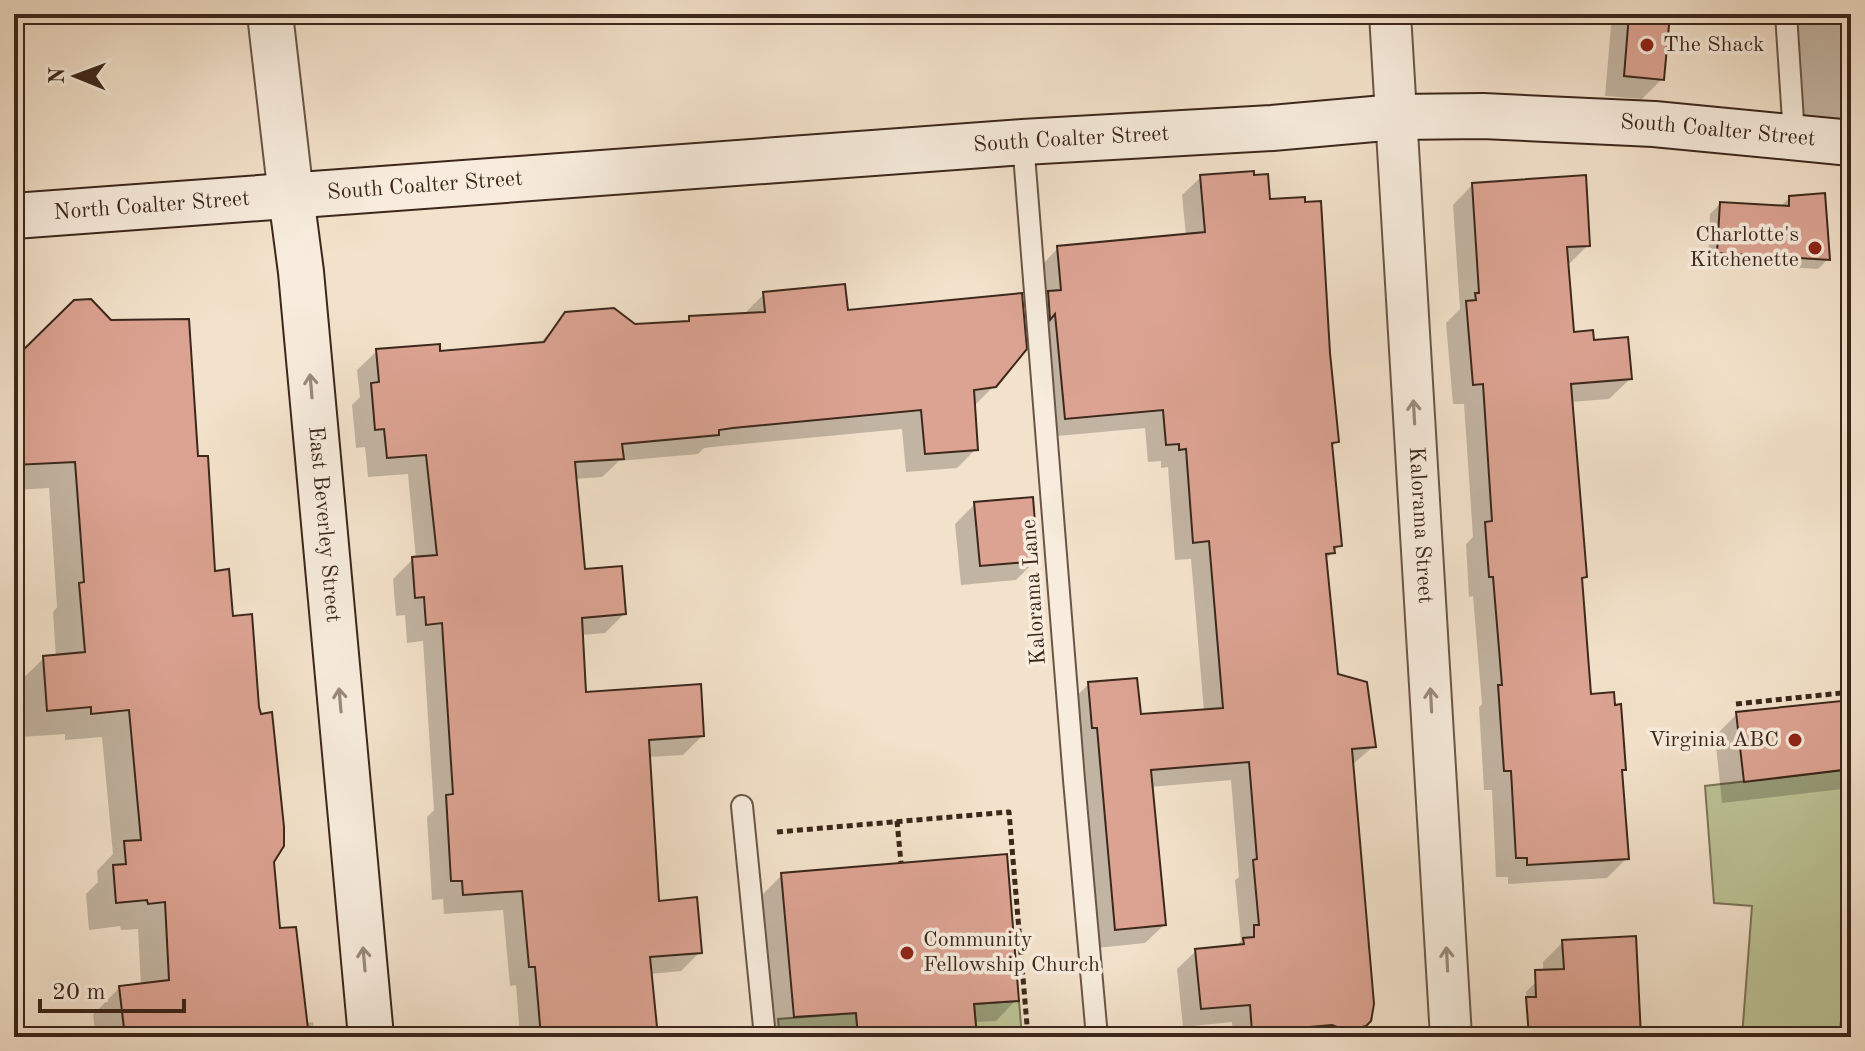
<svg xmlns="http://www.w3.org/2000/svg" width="1865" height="1051" viewBox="0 0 1865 1051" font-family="'Old Standard TT',serif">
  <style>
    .green { fill: #bcc396; stroke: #7c7558; stroke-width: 2 }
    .shadow { fill: #0003 }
    .building { fill: #dca392; stroke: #3c271b; stroke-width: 2 }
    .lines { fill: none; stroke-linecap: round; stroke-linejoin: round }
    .service-casing { stroke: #6a5647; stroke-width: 24 }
    .minor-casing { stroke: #6a5647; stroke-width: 44 }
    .tertiary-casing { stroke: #6a5647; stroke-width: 48 }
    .secondary-casing { stroke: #3c271b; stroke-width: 48 }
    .path { stroke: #3c271b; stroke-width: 5; stroke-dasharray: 6 4; stroke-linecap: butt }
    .service { stroke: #f7ecdd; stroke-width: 20 }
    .minor { stroke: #f7ecdd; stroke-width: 40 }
    .tertiary { stroke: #f7ecdd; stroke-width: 44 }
    .secondary { stroke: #f7ecdd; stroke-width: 44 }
    .oneway { stroke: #9a8a7c }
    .poi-dot { fill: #8f2418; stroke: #f7ecdd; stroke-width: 3 }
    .labels { text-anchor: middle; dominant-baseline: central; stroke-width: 7; stroke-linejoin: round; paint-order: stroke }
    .poi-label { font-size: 22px; fill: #3c271b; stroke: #f7ecdd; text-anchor: start }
    .street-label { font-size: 22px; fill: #3c271b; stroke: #f7ecdd }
  </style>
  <rect width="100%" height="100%" fill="#f3e2cb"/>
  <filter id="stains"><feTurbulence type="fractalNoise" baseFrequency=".0025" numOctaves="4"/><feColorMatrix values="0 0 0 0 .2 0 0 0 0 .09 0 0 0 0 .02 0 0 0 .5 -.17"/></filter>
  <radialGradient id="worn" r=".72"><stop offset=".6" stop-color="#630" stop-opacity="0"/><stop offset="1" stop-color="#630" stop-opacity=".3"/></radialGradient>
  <g class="green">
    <path d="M1851 769V1003L1845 1026 1830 1037H1742L1752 906 1714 903 1705 786Z"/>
    <path d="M1019 1001 1022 1037H977L974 1004Z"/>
    <path d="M856 1013 858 1037H780L778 1019Z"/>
  </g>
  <g class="shadow">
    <path d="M1612 14H1668L1662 79 1642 99 1605 96Z"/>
    <path d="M1793 14H1851V128H1794Z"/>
    <path d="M1201 177 1269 201 1328 354 1337 441 1331 448 1340 545 1325 560 1336 676 1374 746 1352 765 1373 1020 1356 1037H1233L1232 1022 1183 1027 1177 969 1196 951 1235 947 1241 941 1235 880 1239 877 1231 780 1150 787 1164 925 1145 943 1097 948 1070 702 1089 684 1139 716 1204 711 1191 559 1175 560 1168 467 1161 468V461L1148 462 1145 428 1047 437 1040 267 1058 248 1186 236 1182 195Z"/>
    <path d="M1473 184 1588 245 1568 265 1572 335 1592 342 1630 379 1609 399 1570 402 1584 576 1581 580 1589 696 1624 769 1620 773 1627 858 1607 878 1508 884V877H1496L1492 790H1484L1479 707 1482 704 1473 596 1469 597 1466 544 1473 537 1464 404H1453L1446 323 1460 309 1453 205Z"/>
    <path d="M1789 198 1828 259 1818 269 1708 262 1710 214 1720 204 1780 207Z"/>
    <path d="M764 294 846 312 994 386 973 407 976 449 957 468 906 472 902 429 712 447 704 448 698 454 619 461 602 477 575 479 583 571 624 614 605 633 581 635 585 694 702 736 683 755 648 757 657 903 700 952 681 971 650 974 656 1037H520L516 985 510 986 503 910 444 914 443 899 432 900 427 817 434 810 423 641 407 643 405 615 396 616 393 579 413 559H416L408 474 368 477 365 447 356 448 352 405 360 397 357 370 377 351 439 353 539 344 566 314 634 326 685 323 690 318 744 314Z"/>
    <path d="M14 399 196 459 213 573 231 618 272 862 278 931 305 1023 313 1022 315 1037H96L93 1015 120 987 141 985 138 929 121 930 120 926 89 930 86 894 98 882 97 871 113 854 102 737 65 740V734L21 737 16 685 44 658 56 657 53 612 57 607 49 488 14 490Z"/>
    <path d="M975 504 1036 560 1016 580 961 585 955 524Z"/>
    <path d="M1851 702V788L1722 803 1715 736 1737 714Z"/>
    <path d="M782 875 1016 1000 996 1021 974 1022 975 1037H837L836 1032 775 1036 762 895Z"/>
    <path d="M1563 942 1639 1037H1531L1526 992 1543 975V962Z"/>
    <path d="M1851 982V1037H1833L1836 1035Z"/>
  </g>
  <g class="building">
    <path d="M1629 14H1670L1664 80 1624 76Z"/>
    <path d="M1254 171V175L1268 174 1270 199 1305 197V202L1321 201 1330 353 1339 442 1332 443 1342 546 1334 547 1335 553 1326 554 1338 674 1367 682 1376 747 1352 749 1374 1004 1371 1021 1366 1026 1354 1029H1342L1332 1025 1252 1032 1250 1005 1201 1009 1195 949 1244 944 1243 938 1254 937V925H1259L1253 860 1257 859 1249 762 1151 770 1166 925 1115 930 1097 728H1092L1088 682 1137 678 1141 714 1223 708 1209 541 1193 543 1186 449 1179 450V444L1166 445 1163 410 1065 419 1055 314 1050 320 1048 291 1061 290 1057 246 1205 232 1200 175Z"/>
    <path d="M1586 175 1590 246 1567 247 1574 332 1593 330 1594 340 1628 337 1632 379 1571 384 1587 577 1582 578 1591 694 1614 692 1615 705 1621 704 1626 770H1622L1629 859 1527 865V858H1516L1511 771H1504L1498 685H1502L1493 577H1489L1485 522 1492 521 1483 384 1473 385 1466 301 1476 300 1475 293H1479L1472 183Z"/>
    <path d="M1825 193 1830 260 1717 253 1720 202 1789 206V196Z"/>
    <path d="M845 284 848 310 1022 293 1027 349 996 387 974 390 978 450 925 454 921 410 733 428 719 430V435L622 444 624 459 575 462 585 569 622 566 626 614 582 618 586 692 701 684 704 736 649 740 659 901 697 897 702 953 650 957 658 1037H541L535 967H529L522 891 463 895 462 881H451L446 795 453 794 442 623 426 625 424 597 415 598 412 557 437 555 426 455 387 458 384 429 375 430 371 383 379 382 376 349 440 344V351L544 342 565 312 614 308 635 324 689 321V316L765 312 763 292Z"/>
    <path d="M91 299 111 320 189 319 198 456H208L215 571 229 569 233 616 252 614 259 707 261 714 272 712 284 827V846L274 862 280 928 296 927 309 1037H125L119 986 169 980 165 902 148 904 147 900 116 903 113 865 126 864 124 841 141 840 129 710 91 714V707L47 711 43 656 85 652 79 583 84 582 75 462 14 465V359L74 300Z"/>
    <path d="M1033 497 1038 561 980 566 974 502Z"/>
    <path d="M1851 700V769L1744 782 1736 712Z"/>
    <path d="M1007 854 1019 1001 974 1004 977 1037H858L856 1013 794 1017 781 873Z"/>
    <path d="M1636 936 1641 1037H1529L1526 997H1536L1535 970 1564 969 1562 940Z"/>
  </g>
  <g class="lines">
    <defs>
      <g id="service">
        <path d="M1786 14 1794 136"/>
        <path d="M1023 142 1074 780 1097 1037"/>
        <path d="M742 806 765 1037"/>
      </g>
      <g id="minor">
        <path id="s1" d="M1390 14 1451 1037"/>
      </g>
      <path id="tertiary" d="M270 14 291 196"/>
      <g id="secondary">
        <path id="s2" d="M291 196 301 272 371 1037"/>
        <path id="s3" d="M14 216 1023 142 1272 128 1396 117 1483 116 1654 124 1851 143"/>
      </g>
    </defs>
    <use href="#service" class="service-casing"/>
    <use href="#minor" class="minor-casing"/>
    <use href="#tertiary" class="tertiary-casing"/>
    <use href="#secondary" class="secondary-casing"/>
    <g class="path">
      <path d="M1736 704 1851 692"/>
      <path d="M897 821 901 863"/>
      <path d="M777 832 1009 812 1028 1037"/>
    </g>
    <use href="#service" class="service"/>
    <use href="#minor" class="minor"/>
    <use href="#tertiary" class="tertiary"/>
    <use href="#secondary" class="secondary"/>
  </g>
  <defs><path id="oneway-shaft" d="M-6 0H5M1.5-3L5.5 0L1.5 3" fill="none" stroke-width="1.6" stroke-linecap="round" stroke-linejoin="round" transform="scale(2)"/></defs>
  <g class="oneway">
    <use href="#oneway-shaft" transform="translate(311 386) rotate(-95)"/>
    <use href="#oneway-shaft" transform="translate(1414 412) rotate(-93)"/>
    <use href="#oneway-shaft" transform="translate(340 700) rotate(-95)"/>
    <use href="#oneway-shaft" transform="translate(1431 700) rotate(-93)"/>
    <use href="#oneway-shaft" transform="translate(364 959) rotate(-95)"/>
    <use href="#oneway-shaft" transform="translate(1447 959) rotate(-93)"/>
  </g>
  <g class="poi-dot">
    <circle cx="1647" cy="45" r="8"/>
    <circle cx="1815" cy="248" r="8"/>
    <circle cx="1795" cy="740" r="8"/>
    <circle cx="907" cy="953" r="8"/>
  </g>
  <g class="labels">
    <g class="poi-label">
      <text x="1663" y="45">The Shack</text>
      <text x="1799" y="235" text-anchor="end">Charlotte's<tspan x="1799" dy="25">Kitchenette</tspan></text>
      <text x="1779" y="740" text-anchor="end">Virginia ABC</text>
      <text x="923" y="940">Community<tspan x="923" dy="25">Fellowship Church</tspan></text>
    </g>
    <g class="street-label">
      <text stroke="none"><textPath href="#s3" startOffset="1708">South Coalter Street</textPath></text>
      <text stroke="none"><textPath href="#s3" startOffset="1060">South Coalter Street</textPath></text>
      <text stroke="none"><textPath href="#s3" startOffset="412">South Coalter Street</textPath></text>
      <text stroke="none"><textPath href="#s3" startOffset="138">North Coalter Street</textPath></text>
      <text stroke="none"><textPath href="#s2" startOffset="330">East Beverley Street</textPath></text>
      <text stroke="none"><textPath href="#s1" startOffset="512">Kalorama Street</textPath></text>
      <text transform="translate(1034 592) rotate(-94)">Kalorama Lane</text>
    </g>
  </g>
  <rect width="1865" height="1051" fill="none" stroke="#f3e2cb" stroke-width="48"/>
  <rect x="16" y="16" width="1833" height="1019" fill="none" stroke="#3c271b" stroke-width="4"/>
  <rect x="24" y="24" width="1817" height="1003" fill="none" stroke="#3c271b" stroke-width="2"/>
  <g transform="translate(76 76) rotate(271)" stroke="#f7ecdd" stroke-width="6" paint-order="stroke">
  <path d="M0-6L14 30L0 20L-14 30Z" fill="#3c271b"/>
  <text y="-12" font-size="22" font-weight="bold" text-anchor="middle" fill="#3c271b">N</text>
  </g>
  <path d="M40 999v12h144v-12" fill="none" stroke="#3c271b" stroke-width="4"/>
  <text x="52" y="999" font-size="24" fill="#3c271b" stroke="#f7ecdd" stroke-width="6" paint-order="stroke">20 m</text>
  <rect width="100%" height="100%" filter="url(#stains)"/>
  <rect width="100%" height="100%" fill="url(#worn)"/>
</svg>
